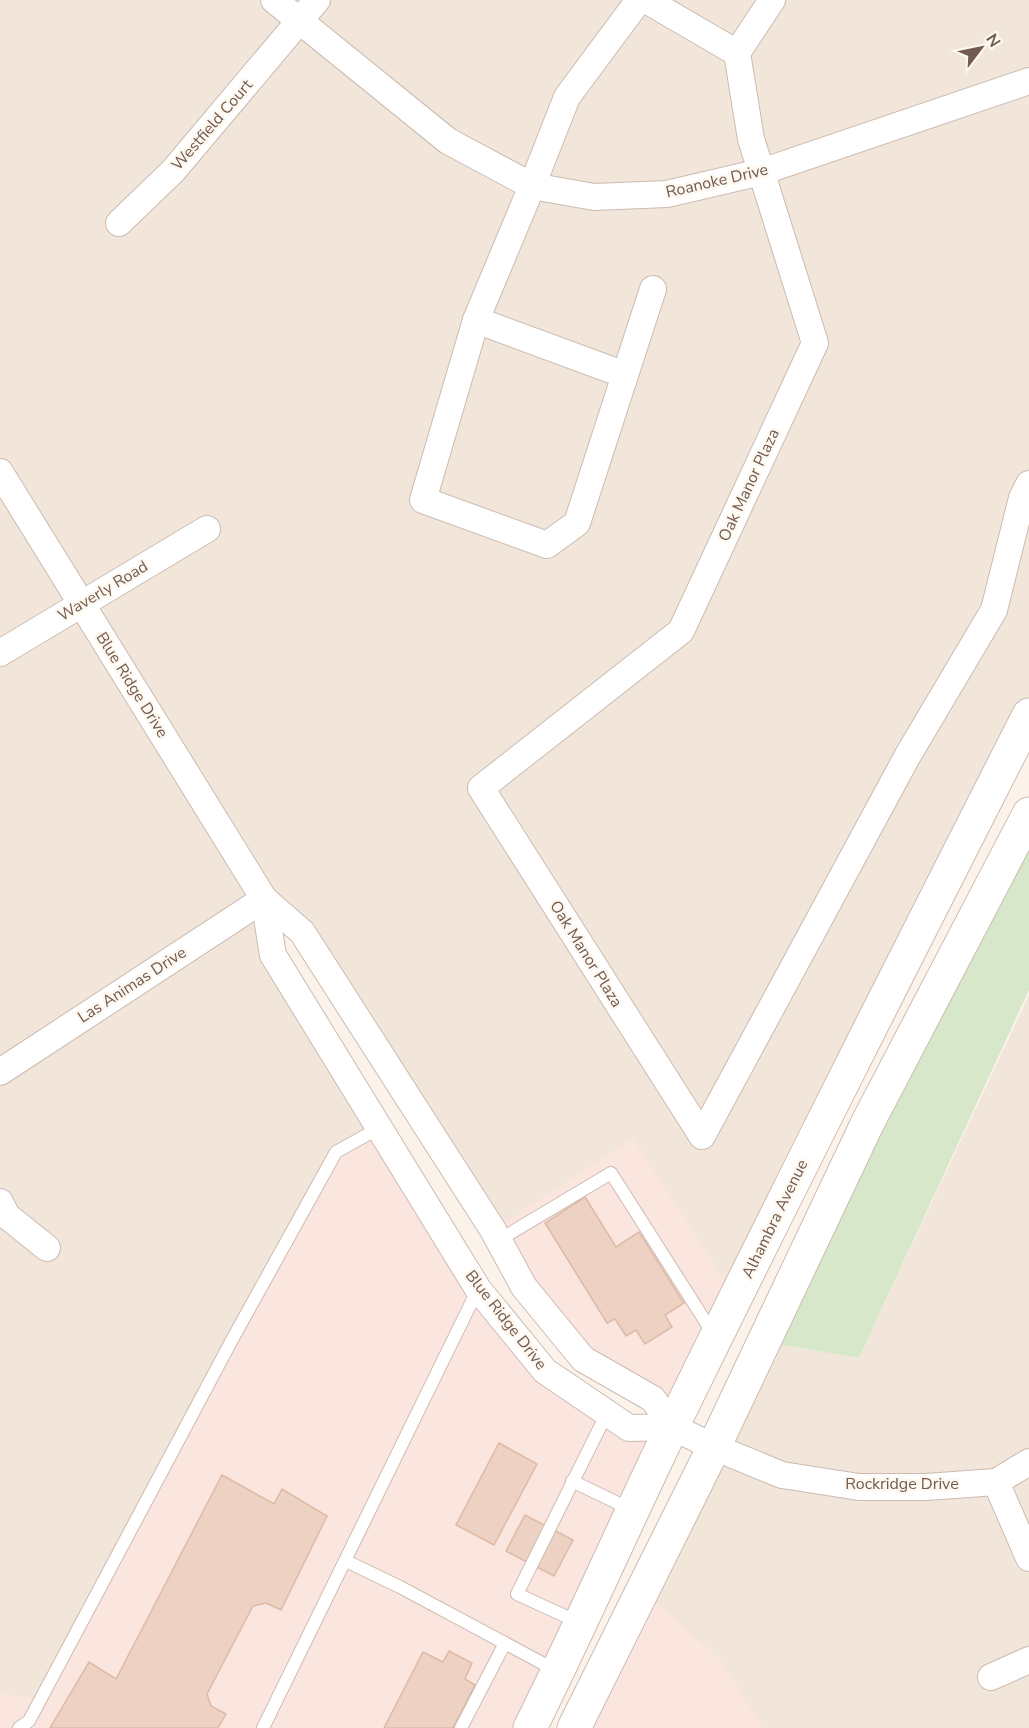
<svg xmlns="http://www.w3.org/2000/svg" width="1029" height="1728" viewBox="0 0 1029 1728" font-family="'Nunito Sans',sans-serif">
  <style>
    .residential { fill: #f2e5d9 }
    .commercial { fill: #fae6df }
    .green { fill: #d7e7c9 }
    .building { fill: #edd2c4; stroke: #deb9a6; stroke-width: 1.5 }
    .lines { fill: none; stroke-linecap: round; stroke-linejoin: round }
    .service-casing { stroke: #ccbbb1; stroke-width: 14 }
    .minor-casing { stroke: #ccbbb1; stroke-width: 28 }
    .secondary-casing { stroke: #cebbaf; stroke-width: 35 }
    .service { stroke: #fff; stroke-width: 12 }
    .minor { stroke: #fff; stroke-width: 26 }
    .secondary { stroke: #fff; stroke-width: 33 }
    .labels { text-anchor: middle; dominant-baseline: central; stroke-width: 5; stroke-linejoin: round; paint-order: stroke }
    .street-label { font-size: 16px; fill: #735a50; stroke: #fdf8f0 }
  </style>
  <rect width="100%" height="100%" fill="#fbf3ea"/>
  <g class="residential">
    <path d="M0 0H1029V697L736 1298 493 1230 264 899 273 955 374 1122 41 1699 0 1694Z"/>
    <path d="M1029 995V1728H762L643 1590 764 1342 859 1358Z"/>
  </g>
  <g class="commercial">
    <path d="M374 1122 545 1370 629 1428 672 1426 583 1359 493 1230 633 1139 736 1298 530 1728H0V1694L41 1699 339 1150Z"/>
    <path d="M643 1590 720 1660 763 1728H574Z"/>
  </g>
  <path class="green" d="M1029 814V990L859 1358 764 1342Z"/>
  <g class="building">
    <path d="M585 1197 616 1247 639 1232 684 1303 665 1315 672 1327 645 1344 636 1330 626 1336 615 1319 607 1323 545 1223Z"/>
    <path d="M499 1443 537 1464 494 1545 456 1525Z"/>
    <path d="M222 1475 274 1504 282 1489 327 1516 281 1610 266 1603 253 1606 207 1694 211 1706 226 1714 218 1728H50L89 1662 116 1679Z"/>
    <path d="M525 1515 573 1540 554 1576 506 1551Z"/>
    <path d="M449 1651 472 1663 465 1679 475 1685 453 1728H384L423 1652 443 1662Z"/>
  </g>
  <g class="lines">
    <defs>
      <g id="service">
        <path d="M499 1240 611 1173 714 1335"/>
        <path d="M572 1481 630 1509"/>
        <path d="M346 1561 400 1587 557 1671"/>
        <path d="M578 1622 517 1594 607 1413"/>
        <path d="M19 1728 29 1721 233 1338 336 1152 379 1128"/>
        <path d="M263 1728 478 1289"/>
        <path d="M461 1728 505 1643"/>
      </g>
      <g id="minor">
        <path d="M274 0 448 141 532 186 594 197 667 194 761 172 1029 81"/>
        <path d="M639 0 567 97 532 186 476 320 423 500 547 545 577 523 653 289"/>
        <path d="M646 0 737 53 772 0"/>
        <path d="M737 53 751 139 815 343 681 631 481 788 702 1136 908 755 994 610 1022 498 1029 484"/>
        <path d="M119 223 173 171 317 0"/>
        <path d="M476 320 625 375"/>
        <path d="M0 472 264 899 0 1072"/>
        <path d="M0 653 207 529"/>
        <path d="M0 1202 7 1216 47 1248"/>
        <path d="M672 1427 653 1399 583 1359 524 1287 493 1230 302 932 264 899 273 955 478 1289 545 1371 629 1428 672 1427 714 1447 782 1475 859 1487H926L996 1482 1029 1462"/>
        <path d="M996 1482 1029 1558"/>
        <path d="M991 1677 1029 1660"/>
      </g>
      <g id="secondary">
        <path d="M530 1728C580 1628 624 1526 673 1425 789 1187 909 951 1029 715"/>
        <path d="M574 1728 714 1447 868 1122 1029 814"/>
      </g>
    </defs>
    <use href="#service" class="service-casing"/>
    <use href="#minor" class="minor-casing"/>
    <use href="#secondary" class="secondary-casing"/>
    <use href="#service" class="service"/>
    <use href="#minor" class="minor"/>
    <use href="#secondary" class="secondary"/>
  </g>
  <g class="labels">
    <g class="street-label">
      <text transform="translate(212 125) rotate(-49)">Westfield Court</text>
      <text transform="translate(717 181) rotate(-13)">Roanoke Drive</text>
      <text transform="translate(749 485) rotate(-65)">Oak Manor Plaza</text>
      <text transform="translate(103 591) rotate(-31)">Waverly Road</text>
      <text transform="translate(132 685) rotate(58)">Blue Ridge Drive</text>
      <text transform="translate(586 954) rotate(58)">Oak Manor Plaza</text>
      <text transform="translate(132 985) rotate(-33)">Las Animas Drive</text>
      <text transform="translate(775 1219) rotate(-64)">Alhambra Avenue</text>
      <text transform="translate(506 1320) rotate(52)">Blue Ridge Drive</text>
      <text x="902" y="1484">Rockridge Drive</text>
    </g>
  </g>
  <g transform="translate(981 48) rotate(58)" stroke="#fdf8f0" stroke-width="4.5" paint-order="stroke">
  <path d="M0-4.5L10 22L0 15L-10 22Z" fill="#735a50"/>
  <text y="-9" font-size="16" font-weight="bold" text-anchor="middle" fill="#735a50">N</text>
  </g>
</svg>
